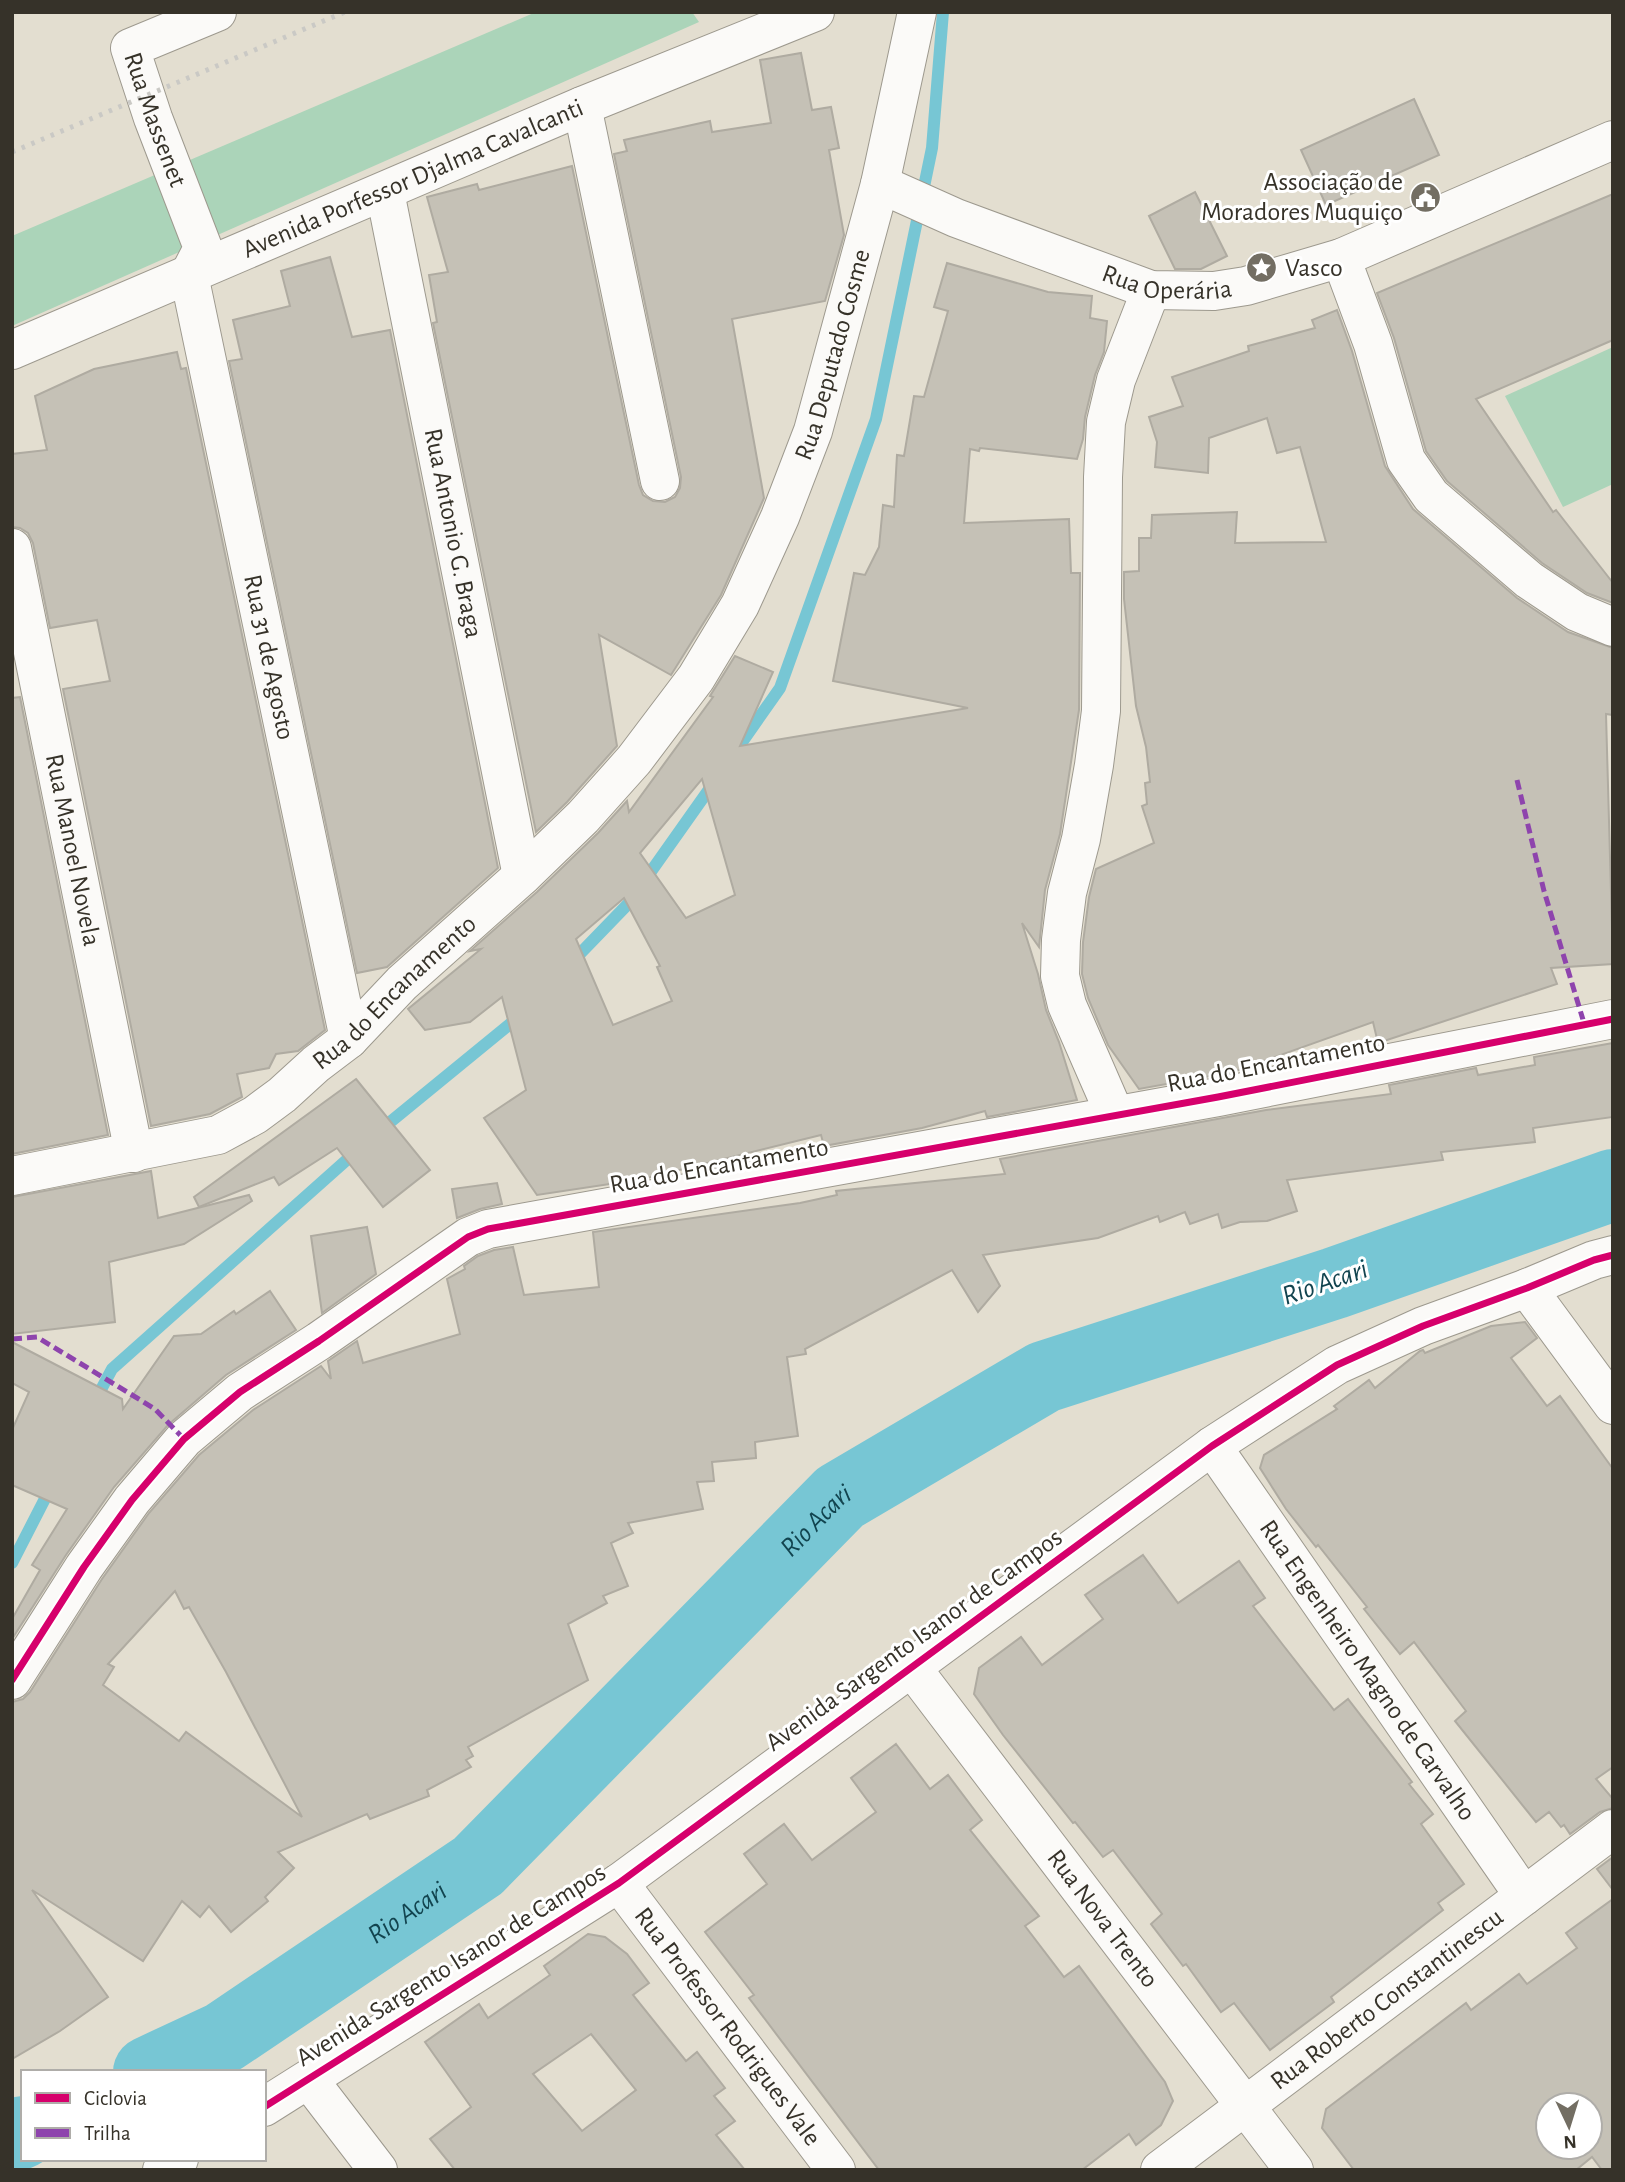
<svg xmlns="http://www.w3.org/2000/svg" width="1625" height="2182" viewBox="0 0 1625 2182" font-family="'Alegreya Sans',sans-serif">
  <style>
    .green { fill: #abd4b9 }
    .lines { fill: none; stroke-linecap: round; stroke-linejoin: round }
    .stream { stroke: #77c6d4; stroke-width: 12 }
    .river { stroke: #77c6d4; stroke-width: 72 }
    .building { fill: #c5c1b6; stroke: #afaba1; stroke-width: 2; fill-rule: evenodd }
    .minor-casing { stroke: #9d998e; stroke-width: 40 }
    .tertiary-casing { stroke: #9d998e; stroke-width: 40 }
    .minor { stroke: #fbfaf8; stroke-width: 38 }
    .tertiary { stroke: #fbfaf8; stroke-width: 38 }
    .rail { stroke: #cac9c5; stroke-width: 5; stroke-dasharray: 3.5 7; stroke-linecap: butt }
    .quiet { stroke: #8e44ad; stroke-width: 5; stroke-dasharray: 10 5; stroke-linecap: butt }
    .cycleway-casing { stroke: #fff; stroke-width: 11 }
    .cycleway { stroke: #d6006c; stroke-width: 7 }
    .labels { text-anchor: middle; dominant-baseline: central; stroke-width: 6; stroke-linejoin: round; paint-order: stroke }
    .street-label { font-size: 26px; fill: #363229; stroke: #fff }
    .poi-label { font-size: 26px; fill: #363229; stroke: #fff; text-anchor: end }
    .water-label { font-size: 28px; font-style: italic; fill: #12444f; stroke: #fff }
  </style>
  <rect width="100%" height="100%" fill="#e3ded0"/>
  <g class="green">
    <path d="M536 12H692L699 22 12 326V236Z"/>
    <path d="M1613 347V484L1563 507 1505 396Z"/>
  </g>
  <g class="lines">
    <g class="stream">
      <path d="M733 755 780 688 876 419 932 148 943 12"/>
      <path d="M570 964 628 904 715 781"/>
      <path d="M378 1132 521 1015"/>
      <path d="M95 1401 112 1369 359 1149"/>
      <path d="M12 1563 52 1485"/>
    </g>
    <g class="river">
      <path id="s1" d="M149 2072 224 2037 478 1866 840 1497 1044 1377 1335 1283 1613 1185"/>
      <path d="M12 2137 23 2132"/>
    </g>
  </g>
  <g class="building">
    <path d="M801 53 812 110 831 107 839 148 829 150 844 235 825 301 732 319 764 498 721 595 671 675 599 635 617 746 567 802 536 832 433 323 437 322 429 275 448 272 427 197 477 184 479 190 572 166 639 485 643 495 653 501 665 502 675 497 680 488 681 477 614 154 627 151 624 140 710 121 712 132 771 123 760 60Z"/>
    <path d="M1414 99 1439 155 1326 205 1301 150Z"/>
    <path d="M1195 192 1227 256 1201 269H1175L1149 216Z"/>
    <path d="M1613 194V340L1476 399 1553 512 1556 510 1613 583V603L1587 593 1542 563 1447 481 1426 451 1394 338 1377 293Z"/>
    <path d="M330 257 352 337 390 330 498 868 387 967 357 973 229 361 242 359 233 320 290 306 281 271Z"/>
    <path d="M947 263 1048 292 1092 296 1090 318 1107 321 1104 352 1095 375 1085 417 1083 439 1077 459 980 448 979 451 970 449 964 523 1069 519 1071 573H1080L1079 710 1060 834 1045 890 1039 947 1022 923 1038 974 1046 1010 1059 1042 1077 1100 987 1117 985 1111 922 1128 824 1146 821 1135 643 1179 537 1195 484 1118 526 1090 502 997 470 1022 425 1030 408 1009 481 949 470 951 537 892 598 833 627 801 629 812 713 697 710 696 735 656 773 672 740 746 968 708 833 681 854 573 865 575 879 547 883 505 894 507 897 455 904 456 914 396 924 397 948 311 934 307ZM702 779 735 895 686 918 640 853ZM624 898 660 966 657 967 672 1001 613 1025 576 939Z"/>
    <path d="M1337 310 1352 351 1385 466 1413 509 1517 598 1568 632 1613 648V715L1606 714 1613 964 1551 968 1557 984 1378 1043 1373 1022 1233 1072 1139 1089 1108 1045 1088 998 1082 974 1083 942 1089 897 1096 869 1154 843 1142 806 1147 804 1145 783 1150 782 1146 747 1136 706 1124 599V572L1139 571V538H1151L1152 515 1237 512 1235 543 1326 542 1300 447 1277 453 1267 418 1209 438 1208 473 1155 467 1157 442 1149 417 1183 406 1172 377 1249 351 1248 346 1315 328 1312 320Z"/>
    <path d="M177 352 181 369 186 368 325 1030 298 1051 276 1054 269 1068 237 1074 242 1097 210 1114 151 1126 63 689 110 681 97 620 50 628 33 543 28 533 20 528 12 527V454L47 450 35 396 94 369Z"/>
    <path d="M20 697 108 1135 12 1154V698Z"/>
    <path d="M1613 1043V1117L1533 1128 1535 1142 1441 1152 1443 1160 1287 1180 1297 1211 1267 1221 1240 1222 1222 1228 1218 1214 1190 1224 1185 1212 1160 1222 1158 1216 1098 1238 983 1255 1000 1286 978 1312 952 1270 805 1349 806 1354 787 1357 798 1436 755 1442 756 1458 712 1462 714 1481 697 1482 703 1509 628 1523 633 1533 611 1543 628 1586 603 1596 607 1603 568 1624 588 1680 468 1747 473 1756 466 1760 471 1767 427 1790 429 1796 370 1819 367 1814 278 1852 294 1868 265 1897 268 1901 231 1932 209 1906 200 1917 182 1901 143 1961 32 1890 108 1997 60 2031 12 2059V1702L23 1699 30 1692 102 1579 149 1513 199 1455 253 1410 321 1366 331 1379 328 1361 357 1341 363 1363 460 1334 447 1279 465 1269 464 1266 478 1256 494 1250 513 1247 524 1295 599 1287 593 1232 800 1203 837 1195 836 1191 1005 1174 1000 1159 1266 1110 1391 1094 1389 1085 1476 1068 1478 1075 1535 1065 1534 1057ZM175 1591 184 1609 189 1607 226 1672 302 1817 186 1732 179 1741 103 1685 114 1667 108 1664Z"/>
    <path d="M356 1079 430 1170 383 1207 337 1148 279 1185 274 1177 199 1207 194 1197Z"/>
    <path d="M151 1171 158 1218 249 1195 252 1201 184 1244 109 1262 115 1322 12 1334V1197Z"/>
    <path d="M497 1183 502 1204 480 1209 457 1218 452 1189Z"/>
    <path d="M367 1227 376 1274 322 1313 311 1236Z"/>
    <path d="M270 1291 296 1330 226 1375 168 1425 114 1487 66 1555 12 1639V1619L40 1570 32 1565 67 1509 12 1485V1430L29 1392 12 1383V1342L122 1399 123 1409 174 1336 201 1334 234 1311 236 1314Z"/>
    <path d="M1525 1322 1537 1338 1511 1358 1547 1406 1560 1396 1613 1469V1767L1596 1779 1613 1799V1808L1600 1812 1570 1834 1564 1825 1561 1827 1549 1812 1536 1822 1455 1721 1466 1711 1414 1642 1400 1654 1364 1609 1367 1607 1318 1545 1316 1547 1286 1509 1260 1468 1264 1455 1337 1409 1334 1406 1369 1380 1375 1388 1420 1351 1423 1350 1425 1353 1491 1326Z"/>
    <path d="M1143 1555 1178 1603 1239 1561 1265 1598 1253 1606 1283 1645 1334 1710 1348 1699 1412 1782 1409 1784 1433 1814 1421 1824 1464 1884 1438 1903 1443 1910 1331 1997 1334 2002 1270 2050 1234 2003 1221 2012 1186 1964 1183 1966 1151 1924 1162 1914 1113 1850 1103 1857 1075 1822 1073 1823 1003 1735 974 1694 979 1668 1021 1637 1042 1665 1103 1619 1085 1595Z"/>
    <path d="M896 1744 930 1789 948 1775 982 1820 970 1830 1039 1916 1025 1926 1064 1977 1079 1966 1165 2082 1173 2101 1161 2125 1136 2145 1129 2134 1082 2170H879L749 1998 754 1995 705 1932 767 1884 744 1854 784 1824 812 1860 876 1812 851 1778Z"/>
    <path d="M1613 1857V1890L1597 1869Z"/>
    <path d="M1613 1899V2170H1602L1592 2157 1576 2170H1354L1322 2128 1326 2109 1466 2003 1471 2010 1519 1974 1527 1984 1577 1948 1566 1933ZM1548 2105H1590V2147H1548Z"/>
    <path d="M588 1934 605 1937 627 1954 649 1983 633 1995 686 2061 697 2052 725 2088 714 2096 735 2121 716 2135 745 2170H455L430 2139 471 2107 425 2042 479 2004 488 2018 550 1975 544 1966ZM591 2034 636 2090 582 2131 533 2074Z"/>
  </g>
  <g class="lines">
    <defs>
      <g id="minor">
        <path id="s2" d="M217 12 130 48 153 118 203 248 189 275 349 1039"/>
        <path d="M582 106 660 481"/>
        <path id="s3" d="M880 184 956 218 1151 290 1214 291 1246 286 1341 258 1613 140"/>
        <path id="s4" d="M385 192 522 876"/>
        <path d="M1341 258 1373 344 1406 460 1431 496 1529 580 1577 612 1613 627"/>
        <path id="s5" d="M12 350 582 106 815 12"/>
        <path id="s6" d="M12 548 134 1153"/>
        <path d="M1115 1115 1067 1005 1060 976 1061 940 1067 893 1081 839 1094 765 1101 711 1103 477 1106 422 1116 380 1151 290"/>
        <path id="s7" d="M12 1176 218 1135 255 1115 282 1095 316 1064 349 1039 402 983 522 876 583 817 634 760 696 678 740 605 780 517 813 431 880 184 917 12"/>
        <path d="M1527 1288 1613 1405"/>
        <path id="s8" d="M1212 1446 1524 1896"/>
        <path id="s9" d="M912 1668 1294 2170"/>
        <path d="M12 1680 84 1567 132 1500 184 1439 240 1392 319 1341 468 1237 488 1229 1218 1097 1613 1019"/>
        <path id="s10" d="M619 1883 836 2170"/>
        <path d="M309 2080 378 2170"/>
        <path id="s11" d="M1160 2170 1613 1829"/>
      </g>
      <g id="tertiary">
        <path d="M264 2107 619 1883 1212 1446 1337 1365 1423 1326 1527 1288 1594 1260 1613 1255"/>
        <path d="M162 2170 179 2159"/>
      </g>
    </defs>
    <use href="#minor" class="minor-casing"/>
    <use href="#tertiary" class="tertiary-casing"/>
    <use href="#minor" class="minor"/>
    <use href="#tertiary" class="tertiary"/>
    <path class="rail" d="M12 152 345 12"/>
    <g class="quiet">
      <path d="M1517 780 1544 891 1584 1023"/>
      <path d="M12 1339 37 1337 155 1409 184 1439"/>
    </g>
    <defs>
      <g id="cycleway">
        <path d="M12 1680 84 1567 132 1500 184 1439 240 1392 319 1341 468 1237 488 1229 1218 1097 1613 1019"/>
        <path d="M264 2107 619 1883 1212 1446 1337 1365 1423 1326 1527 1288 1594 1260 1613 1255"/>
      </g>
    </defs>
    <use href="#cycleway" class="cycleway-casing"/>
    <use href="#cycleway" class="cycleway"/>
  </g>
  <defs>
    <symbol id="civic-disc" viewBox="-11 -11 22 22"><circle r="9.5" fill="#736e63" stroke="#fff"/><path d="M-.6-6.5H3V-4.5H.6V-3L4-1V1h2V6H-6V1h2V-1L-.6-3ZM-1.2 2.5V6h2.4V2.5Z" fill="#fff"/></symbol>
    <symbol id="sight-disc" viewBox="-11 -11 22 22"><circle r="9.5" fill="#736e63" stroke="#fff"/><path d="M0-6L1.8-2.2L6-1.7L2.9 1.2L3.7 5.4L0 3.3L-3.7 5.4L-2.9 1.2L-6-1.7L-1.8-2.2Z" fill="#fff"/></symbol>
  </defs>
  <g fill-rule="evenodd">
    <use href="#civic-disc" x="1408" y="180" width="35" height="35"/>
    <use href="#sight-disc" x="1244" y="250" width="35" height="35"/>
  </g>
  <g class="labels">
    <g class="street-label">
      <text stroke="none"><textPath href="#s2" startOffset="170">Rua Massenet</textPath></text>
      <text stroke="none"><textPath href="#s5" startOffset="436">Avenida Porfessor Djalma Cavalcanti</textPath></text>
      <text stroke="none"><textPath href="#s3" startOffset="306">Rua Operária</textPath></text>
      <text stroke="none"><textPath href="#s7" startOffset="1228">Rua Deputado Cosme</textPath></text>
      <text stroke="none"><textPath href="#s4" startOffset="348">Rua Antonio G. Braga</textPath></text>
      <text stroke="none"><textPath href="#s2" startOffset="728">Rua 31 de Agosto</textPath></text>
      <text stroke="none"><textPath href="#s6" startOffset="308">Rua Manoel Novela</textPath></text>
      <text stroke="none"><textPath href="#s7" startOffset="438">Rua do Encanamento</textPath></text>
      <text transform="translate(1276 1063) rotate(-11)">Rua do Encantamento</text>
      <text transform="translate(719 1166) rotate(-10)">Rua do Encantamento</text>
      <text transform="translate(914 1640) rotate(-36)">Avenida Sargento Isanor de Campos</text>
      <text stroke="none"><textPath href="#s8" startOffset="273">Rua Engenheiro Magno de Carvalho</textPath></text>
      <text stroke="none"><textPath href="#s9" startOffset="315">Rua Nova Trento</textPath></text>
      <text transform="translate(451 1965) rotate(-32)">Avenida Sargento Isanor de Campos</text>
      <text stroke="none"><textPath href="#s11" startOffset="284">Rua Roberto Constantinescu</textPath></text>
      <text stroke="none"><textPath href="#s10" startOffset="180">Rua Professor Rodrigues Vale</textPath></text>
    </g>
    <g class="poi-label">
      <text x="1403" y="182">Associação de<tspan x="1403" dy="30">Moradores Muquiço</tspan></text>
      <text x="1285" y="268" text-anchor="start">Vasco</text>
    </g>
    <g class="water-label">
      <text transform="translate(1325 1283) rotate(-19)">Rio Acari</text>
      <text stroke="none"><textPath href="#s1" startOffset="872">Rio Acari</textPath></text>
      <text stroke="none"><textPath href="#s1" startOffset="304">Rio Acari</textPath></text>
    </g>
  </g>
  <rect width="1625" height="2182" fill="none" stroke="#363229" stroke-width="28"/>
  <rect x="21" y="2070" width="245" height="91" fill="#ffffff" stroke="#afada9" stroke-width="2"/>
  <rect x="35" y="2093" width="35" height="10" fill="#d6006c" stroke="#afada9" stroke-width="2"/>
  <text x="84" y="2105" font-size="21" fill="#363229">Ciclovia</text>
  <rect x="35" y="2128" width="35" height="10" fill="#8e44ad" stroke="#afada9" stroke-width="2"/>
  <text x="84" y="2140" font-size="21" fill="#363229">Trilha</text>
  <g transform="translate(1569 2126) rotate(176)"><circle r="33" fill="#ffffff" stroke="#afada9" stroke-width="2"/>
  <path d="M0-5L12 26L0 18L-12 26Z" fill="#736e63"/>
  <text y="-10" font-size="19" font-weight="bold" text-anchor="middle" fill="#363229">N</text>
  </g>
</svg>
